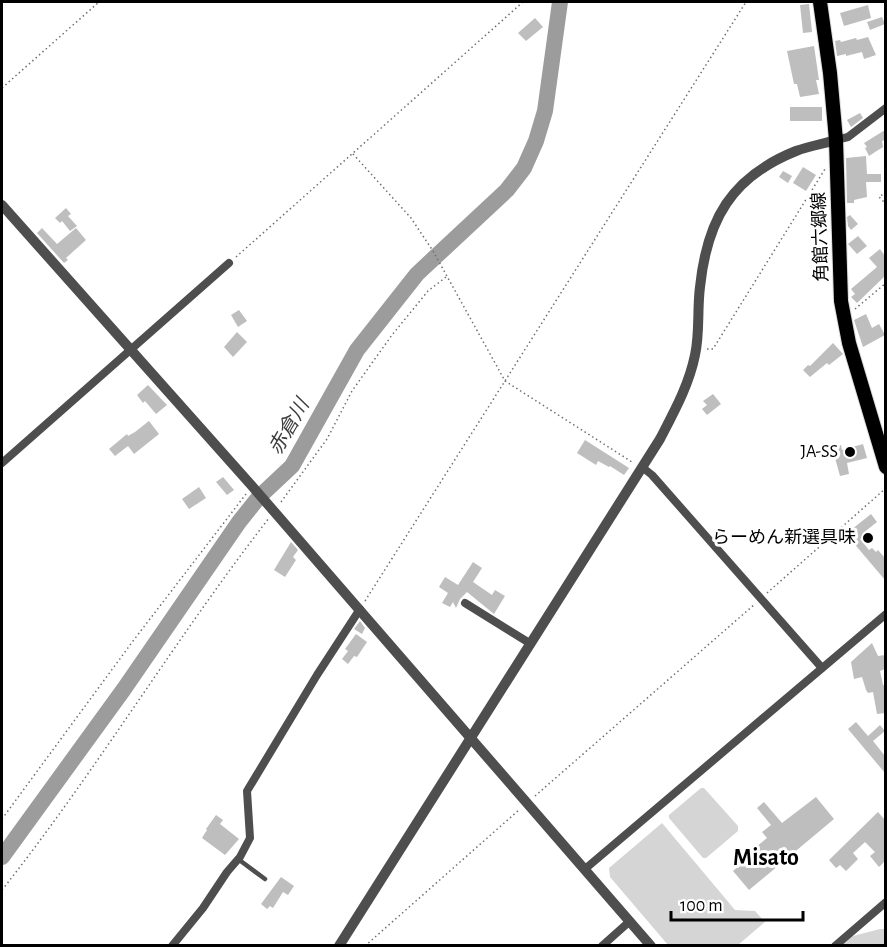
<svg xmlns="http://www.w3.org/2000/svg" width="887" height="947" viewBox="0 0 887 947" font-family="'Alegreya Sans','Noto Sans JP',sans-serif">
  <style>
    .green { fill: #d5d5d5 }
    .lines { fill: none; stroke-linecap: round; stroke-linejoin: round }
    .river { stroke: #9c9c9c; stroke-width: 16 }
    .building { fill: #bebebe }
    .primary-casing { stroke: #dbdbdb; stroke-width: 16 }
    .path { stroke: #707070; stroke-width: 1.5; stroke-dasharray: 1.5 3; stroke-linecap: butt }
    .service { stroke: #4e4e4e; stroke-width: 4.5 }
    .minor { stroke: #4e4e4e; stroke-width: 8 }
    .tertiary { stroke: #4e4e4e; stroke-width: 10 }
    .primary { stroke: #000; stroke-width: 14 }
    .poi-dot { fill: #000; stroke: #fff; stroke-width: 2 }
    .labels { text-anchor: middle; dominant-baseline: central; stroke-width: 6; stroke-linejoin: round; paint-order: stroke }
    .street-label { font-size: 18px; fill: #000; stroke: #fff }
    .poi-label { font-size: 18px; fill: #000; stroke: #fff; text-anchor: end }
    .water-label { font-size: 20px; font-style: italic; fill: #3d3d3d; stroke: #fff }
    .district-label { font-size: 24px; font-weight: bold; fill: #000; stroke: #fff }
  </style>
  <rect width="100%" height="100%" fill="#fff"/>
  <g class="green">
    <path d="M701 788H704L738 826V831L706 858H703L669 818V815Z"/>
    <path d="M662 823 735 910 755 911 765 922 738 945H668L610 877 609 868Z"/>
    <path d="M880 929H885V945H842L853 936Z"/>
  </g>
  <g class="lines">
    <path class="river" d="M2 857 124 689 239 522 259 497 292 466 357 350 417 274 507 190 524 168 536 141 545 111 560 2"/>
  </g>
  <g class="building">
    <path d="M809 4 812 32 803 33 800 5Z"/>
    <path d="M868 5 871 18 844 26 840 13Z"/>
    <path d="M882 17 885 24 870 30 867 22Z"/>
    <path d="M535 18 543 27 526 41 518 33Z"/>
    <path d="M868 37 876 55 864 59 862 52 846 56V54L837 56 835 41 840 40 841 42 856 38 857 40Z"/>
    <path d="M814 46 819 80H816L819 94 800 97 797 84H794L787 51Z"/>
    <rect x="790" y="107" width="32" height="14"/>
    <path d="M860 113 863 118 851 127 847 120Z"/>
    <path d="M885 130V140L882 141 883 147 869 156 865 148 867 147 864 143Z"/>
    <path d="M866 156 867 174H881V182H866L867 197 854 200V203H847L846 158Z"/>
    <path d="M803 167 816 175 806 191 793 183Z"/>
    <path d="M783 171 792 176 788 183 779 177Z"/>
    <path d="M66 208 71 214 68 216 77 226 70 231 62 221 60 223 55 218Z"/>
    <path d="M850 215 858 224 851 230 848 226 847 217Z"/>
    <path d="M42 228 57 244 76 228 86 240 66 258 68 260 64 263 37 233Z"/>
    <path d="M858 236 867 246 857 254 848 244Z"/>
    <path d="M880 249 885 256V276L857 303 851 297 855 294 851 289 877 267 869 258Z"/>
    <path d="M239 310 247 321 238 327 231 315Z"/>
    <path d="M866 314 872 328 879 324 885 335 863 347 854 320Z"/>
    <path d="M237 332 247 342 233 357 224 347Z"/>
    <path d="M833 343 843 354 829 365 827 363 810 377 803 370 808 365 810 366Z"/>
    <path d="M148 385 167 405 156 414 145 401 143 403 137 395Z"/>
    <path d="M713 394 721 404 707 415 702 409 707 405 703 401Z"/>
    <path d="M149 421 159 434 134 454 128 446 115 456 109 449 127 434 128 436 135 432Z"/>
    <path d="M585 440 629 468 624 475 610 466 609 467 598 461 596 465 577 453Z"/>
    <path d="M863 444 867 458 847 463 849 474 840 476 832 447 841 445 842 450Z"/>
    <path d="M223 477 234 490 227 495 216 482Z"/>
    <path d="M199 487 206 498 189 509 182 499Z"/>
    <path d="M871 514 877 522 863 533 865 535 860 539 869 550 872 548 876 552 878 550 885 558V580L846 534Z"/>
    <path d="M291 542 298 550 293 557 296 560 285 577 274 570Z"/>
    <path d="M473 562 482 568 473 582 492 595 495 590 505 596 494 614 467 592 460 599 456 608 453 602 450 607 442 603 448 593 439 587 445 577 458 585Z"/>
    <path d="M360 621 365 628 362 634 354 629Z"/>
    <path d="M356 634 367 642 357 657 354 656 348 664 342 659 348 651 345 649Z"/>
    <path d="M872 643 878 656 885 655V669L880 671 883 685H885V713L877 714 873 692 868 693 866 690 862 677 854 679 851 662Z"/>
    <path d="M856 722 868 736 880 725 885 731 873 741 885 756V773L848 729Z"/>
    <path d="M816 797 834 819 749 890 733 871 746 860 749 864 762 854 756 847 767 838 762 832 771 825 757 808 764 802 782 823Z"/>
    <path d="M878 812 885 820V861L879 867 870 856 875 852 865 842 853 853 858 859 846 871 840 865 836 868 829 860Z"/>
    <path d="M216 815 223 820 220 824 239 839 225 855 202 838 207 830 206 829Z"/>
    <path d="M281 877 294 886 288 895 283 892 273 908 270 906 267 909 261 904Z"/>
  </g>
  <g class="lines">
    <defs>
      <path id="primary" d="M820 2 830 73 836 140 841 301 849 343 886 467"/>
    </defs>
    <use href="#primary" class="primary-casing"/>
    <g class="path">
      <path d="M2 88 99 2"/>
      <path d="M353 154 411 218 433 251 505 381 632 462"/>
      <path d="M886 192 879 197 886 204"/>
      <path d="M236 257 523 2"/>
      <path d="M855 309 886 283"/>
      <path d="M707 349H713L825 169"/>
      <path d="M281 502 327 439 352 391 392 335 428 291 446 277"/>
      <path d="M767 593 886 488"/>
      <path d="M365 601 746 2"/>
      <path d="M535 796 755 604"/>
      <path d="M2 819 133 641 246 494"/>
      <path d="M2 890C97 770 175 639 269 518"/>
      <path d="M365 946 520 809"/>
    </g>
    <path class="service" d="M238 859 265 879"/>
    <g class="minor">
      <path d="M836 140 848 137 886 108"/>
      <path d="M2 463 229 263"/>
      <path d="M642 467 652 475 822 668"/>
      <path d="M465 603 531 644"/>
      <path d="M585 869 886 614"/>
      <path d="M172 946 203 908 227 872 240 857 250 838 247 791 317 675 360 609"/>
      <path d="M602 946 630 921"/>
      <path d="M835 946 886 902"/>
    </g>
    <g class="tertiary">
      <path d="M2 205 252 486 651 946"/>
      <path d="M339 946 660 439C674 412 689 385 695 355 700 333 697 310 700 287 707 220 731 177 796 151 809 146 823 144 836 140"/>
    </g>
    <use href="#primary" class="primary"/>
  </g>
  <g class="poi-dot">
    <circle cx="850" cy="452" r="6"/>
    <circle cx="868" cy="538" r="6"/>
  </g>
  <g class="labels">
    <g class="street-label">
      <text transform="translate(821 237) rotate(-92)">角館六郷線</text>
    </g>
    <g class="poi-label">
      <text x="838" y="452">JA-SS</text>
      <text x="856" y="538">らーめん新選具味</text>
    </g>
    <g class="water-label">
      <text transform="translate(289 427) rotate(-60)">赤倉川</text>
    </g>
    <g class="district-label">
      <text x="766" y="858">Misato</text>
    </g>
  </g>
  <rect width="887" height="947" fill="none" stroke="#000000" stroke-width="6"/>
  <path d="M671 911v9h132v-9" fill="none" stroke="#000000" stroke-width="3"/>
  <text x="680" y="911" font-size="18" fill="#000000" stroke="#ffffff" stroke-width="4.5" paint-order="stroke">100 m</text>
</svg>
